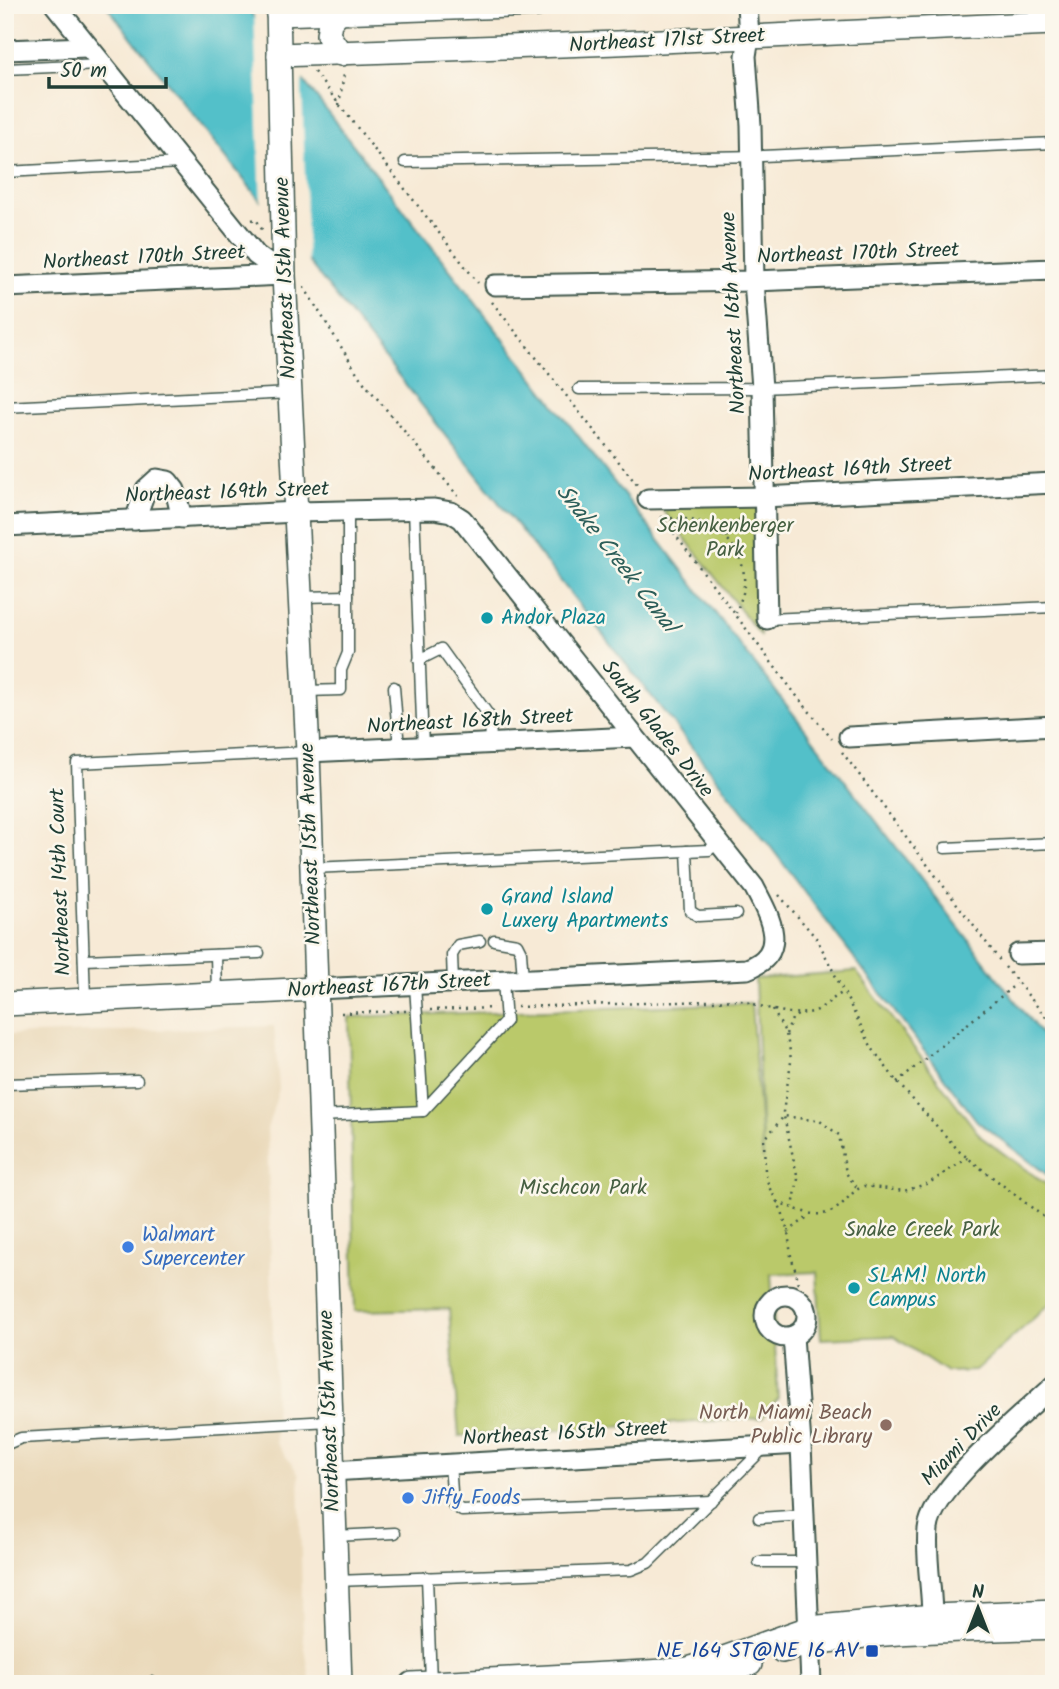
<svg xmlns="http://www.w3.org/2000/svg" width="1059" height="1689" viewBox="0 0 1059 1689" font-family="Kalam,sans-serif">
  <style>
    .built { fill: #ead9ba }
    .green { fill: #bac96b; stroke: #6c8350; stroke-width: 2 }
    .water { fill: #53c0c9; stroke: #397e7e; stroke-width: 2 }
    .pier { fill: #f7ead6 }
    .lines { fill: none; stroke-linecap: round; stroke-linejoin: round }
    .service-casing { stroke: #3f574c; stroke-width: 13 }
    .minor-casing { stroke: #3f574c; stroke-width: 23 }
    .tertiary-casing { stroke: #3f574c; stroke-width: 26 }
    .path { stroke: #3f574c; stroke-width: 2.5; stroke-dasharray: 2 5; stroke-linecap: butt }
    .service { stroke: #fff; stroke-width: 10 }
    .minor { stroke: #fff; stroke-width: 19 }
    .tertiary { stroke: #fff; stroke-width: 23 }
    .culture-dot { fill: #0f9aa8; stroke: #fbf7ec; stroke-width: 2.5 }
    .shop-dot { fill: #3f7fe0; stroke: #fbf7ec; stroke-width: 2.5 }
    .education-dot { fill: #8d6e63; stroke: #fbf7ec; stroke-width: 2.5 }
    .transit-dot { fill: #1a4fb4; stroke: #fbf7ec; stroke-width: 2.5 }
    .labels { text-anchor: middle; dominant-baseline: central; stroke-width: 5; stroke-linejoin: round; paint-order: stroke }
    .street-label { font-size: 21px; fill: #1f3d34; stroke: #fbf7ec }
    .park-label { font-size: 21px; fill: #466042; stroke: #fbf7ec }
    .culture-label { font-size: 21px; fill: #0d838f; stroke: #fbf7ec; text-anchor: start }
    .shop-label { font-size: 21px; fill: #366cbe; stroke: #fbf7ec; text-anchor: start }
    .education-label { font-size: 21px; fill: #785e54; stroke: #fbf7ec; text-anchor: end }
    .transit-label { font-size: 21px; fill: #164399; stroke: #fbf7ec; text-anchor: end }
    .water-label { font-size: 23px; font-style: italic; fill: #2c5e59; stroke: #fbf7ec }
  </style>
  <rect width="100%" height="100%" fill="#fbf7ec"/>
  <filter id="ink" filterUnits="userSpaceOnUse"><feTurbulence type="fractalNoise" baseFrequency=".0143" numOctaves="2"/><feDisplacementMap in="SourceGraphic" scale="14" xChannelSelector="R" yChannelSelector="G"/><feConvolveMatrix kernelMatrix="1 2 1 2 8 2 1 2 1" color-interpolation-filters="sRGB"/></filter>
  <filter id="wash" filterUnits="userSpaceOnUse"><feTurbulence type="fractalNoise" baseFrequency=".00686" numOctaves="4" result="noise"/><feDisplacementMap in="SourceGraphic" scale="28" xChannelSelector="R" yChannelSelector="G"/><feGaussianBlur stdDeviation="1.57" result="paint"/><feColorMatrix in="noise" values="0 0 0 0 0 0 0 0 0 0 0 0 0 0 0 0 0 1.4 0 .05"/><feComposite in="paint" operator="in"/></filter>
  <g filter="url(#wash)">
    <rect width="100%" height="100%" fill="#f7ead6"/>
    <path class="built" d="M274 1026 279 1089 267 1129 276 1443 299 1474 303 1637 311 1684H5V1035Z"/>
    <g class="green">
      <path d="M757 504 760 635 659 505Z"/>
      <path d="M856 971 981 1137 1054 1190V1300L975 1371 947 1372 893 1336 821 1339 817 1272 771 1274 778 1399 762 1418 459 1436 449 1309 355 1311 349 1017 751 1003 763 1160 755 979Z"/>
    </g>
    <path class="water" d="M106 5H245L1054 1051V1180L977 1121 773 850Z"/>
    <path class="pier" d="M254 12 304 77 302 85 308 268 261 209Z"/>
  </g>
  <g filter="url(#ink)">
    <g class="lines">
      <defs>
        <g id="service">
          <path d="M5 69 101 65"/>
          <path d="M405 162 762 156 1054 143"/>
          <path d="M5 172 181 163"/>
          <path d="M579 389 762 388 1054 375"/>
          <path d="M5 407 291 393"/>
          <path d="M414 509 423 747"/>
          <path d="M301 597 348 596"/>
          <path d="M767 619 1054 607"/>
          <path d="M419 660 441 649 490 717 491 744"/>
          <path d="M394 687 399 748"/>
          <path d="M306 691 341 690V670L348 653V511"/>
          <path d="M945 848 1054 843"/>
          <path d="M687 851 690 911 698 916 736 914"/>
          <path d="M312 868 709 850 718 842"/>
          <path d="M494 940 517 944 521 952 523 979"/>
          <path d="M216 955 217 993"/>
          <path d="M84 960 259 953"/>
          <path d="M453 983 452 955 458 945 480 941"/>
          <path d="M415 985 423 1111 506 1021 503 981"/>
          <path d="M85 999 77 763 308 752"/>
          <path d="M5 1084 137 1080"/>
          <path d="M321 1116 423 1111"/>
          <path d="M5 1445 21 1438 330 1421"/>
          <path d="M450 1464 453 1505 462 1511 711 1501"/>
          <path d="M759 1518 804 1515"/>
          <path d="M335 1536 395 1533"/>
          <path d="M759 1562H806"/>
          <path d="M427 1577 431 1682"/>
          <path d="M336 1581 631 1570 648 1563 763 1449"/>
          <path d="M151 1682 153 1684"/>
        </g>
        <g id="minor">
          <path d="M55 5 256 255 284 275"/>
          <path d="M747 5 749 37 746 56 751 125 754 281 762 388 767 619"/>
          <path d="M5 50 87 47"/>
          <path d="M495 285 754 281 1054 269"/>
          <path d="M5 287 284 275"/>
          <path d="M648 499 763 497 1054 483"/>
          <path d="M135 520 146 489 157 479 168 481 175 490 182 518"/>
          <path d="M5 526 297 512 434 509 451 512 462 519 754 887C770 917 790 953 747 969L316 989"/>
          <path d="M849 737 1054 726"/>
          <path d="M308 752 634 737"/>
          <path d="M1018 954 1054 953"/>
          <circle cx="786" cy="1316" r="21"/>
          <path d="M793 1336 801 1444 811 1684"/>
          <path d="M331 1471 801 1444"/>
          <path d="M932 1631C934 1598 925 1562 928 1529 931 1490 1023 1414 1054 1385"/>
        </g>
        <g id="tertiary">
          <path d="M278 5 284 275 308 752 340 1684"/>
          <path d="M338 13 330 22 328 35 341 54"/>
          <path d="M278 14 537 5"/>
          <path d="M279 55 617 43 1054 23"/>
          <path d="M5 1004 316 989"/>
          <path d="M782 1651C864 1628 968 1631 1054 1627"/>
          <path d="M412 1684 665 1671 688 1669 721 1659 809 1628 933 1616 1054 1611"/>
          <path d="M695 1684 750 1664"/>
        </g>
      </defs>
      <use href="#service" class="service-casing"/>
      <use href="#minor" class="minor-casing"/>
      <use href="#tertiary" class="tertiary-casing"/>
      <g class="path">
        <path d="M314 72 478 283"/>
        <path d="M339 105 344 74"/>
        <path d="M252 220 256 219 263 231"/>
        <path d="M304 287 361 379 458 496"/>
        <path d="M492 302 638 486"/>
        <path d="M661 516 796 695 832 739"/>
        <path d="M664 519C707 513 752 544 743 593 741 600 738 607 736 613"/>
        <path d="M726 537 740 519"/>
        <path d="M842 752 1001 962"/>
        <path d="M779 895 817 939 872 1048 897 1082 960 1152 1054 1225"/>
        <path d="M1005 967 1054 1027"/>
        <path d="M517 1007 741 1000C761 1006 800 1021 819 1009 827 1004 833 998 842 993"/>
        <path d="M430 1010 493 1008"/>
        <path d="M773 1010 786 1034 790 1051 791 1062 783 1112 798 1179 793 1207"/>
        <path d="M341 1013 406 1011"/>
        <path d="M786 1034 792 1019 799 1014"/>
        <path d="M897 1082 1016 984"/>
        <path d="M777 1202C800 1210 821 1224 842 1204 849 1197 854 1190 864 1186L904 1191 929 1183 968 1158"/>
        <path d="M788 1232 810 1215"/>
        <path d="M796 1297 798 1279 791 1256 788 1232 782 1211 769 1187 765 1172 764 1140 784 1116 820 1121 839 1135 846 1173 858 1189"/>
      </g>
      <use href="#service" class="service"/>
      <use href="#minor" class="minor"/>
      <use href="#tertiary" class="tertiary"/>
    </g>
  </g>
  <g class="culture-dot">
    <circle cx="487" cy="618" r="7"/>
    <circle cx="487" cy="909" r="7"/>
    <circle cx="854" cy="1288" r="7"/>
  </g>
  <g class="shop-dot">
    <circle cx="128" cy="1247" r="7"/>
    <circle cx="408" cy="1498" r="7"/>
  </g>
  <circle class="education-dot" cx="886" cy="1425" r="7"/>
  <rect class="transit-dot" x="865" y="1644" width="14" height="14" rx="3.5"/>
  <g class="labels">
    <g class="street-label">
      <text transform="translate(667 41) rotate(-3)">Northeast 171st Street</text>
      <text transform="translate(858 254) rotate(-2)">Northeast 170th Street</text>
      <text transform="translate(144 258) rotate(-3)">Northeast 170th Street</text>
      <text transform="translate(286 278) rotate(-92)">Northeast 15th Avenue</text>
      <text transform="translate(734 313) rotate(-93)">Northeast 16th Avenue</text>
      <text transform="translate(850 470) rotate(-3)">Northeast 169th Street</text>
      <text transform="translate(227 493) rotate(-2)">Northeast 169th Street</text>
      <text transform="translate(470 722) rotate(-3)">Northeast 168th Street</text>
      <text transform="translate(657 729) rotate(52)">South Glades Drive</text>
      <text transform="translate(311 844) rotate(-92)">Northeast 15th Avenue</text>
      <text transform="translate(61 882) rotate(-92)">Northeast 14th Court</text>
      <text transform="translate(389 986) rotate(-3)">Northeast 167th Street</text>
      <text transform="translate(330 1411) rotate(-92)">Northeast 15th Avenue</text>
      <text transform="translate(565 1434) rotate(-3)">Northeast 165th Street</text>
      <text transform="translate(962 1445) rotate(-46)">Miami Drive</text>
    </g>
    <g class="park-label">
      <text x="725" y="526">Schenkenberger<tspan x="725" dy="24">Park</tspan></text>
      <text x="583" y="1188">Mischcon Park</text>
      <text x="922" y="1230">Snake Creek Park</text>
    </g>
    <g class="culture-label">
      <text x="501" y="618">Andor Plaza</text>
      <text x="501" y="897">Grand Island<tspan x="501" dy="24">Luxery Apartments</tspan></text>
      <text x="868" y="1276">SLAM! North<tspan x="868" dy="24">Campus</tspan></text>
    </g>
    <g class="shop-label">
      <text x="142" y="1235">Walmart<tspan x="142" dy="24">Supercenter</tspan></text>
      <text x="422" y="1498">Jiffy Foods</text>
    </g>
    <g class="education-label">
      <text x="872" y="1413">North Miami Beach<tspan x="872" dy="24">Public Library</tspan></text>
    </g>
    <g class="transit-label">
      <text x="858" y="1651">NE 164 ST@NE 16 AV</text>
    </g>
    <g class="water-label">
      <text transform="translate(616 559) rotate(52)">Snake Creek Canal</text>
    </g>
  </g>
  <rect width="1059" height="1689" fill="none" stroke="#fbf7ec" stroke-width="28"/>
  <g transform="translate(978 1608)" stroke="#fbf7ec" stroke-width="5" paint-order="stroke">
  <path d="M0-5L12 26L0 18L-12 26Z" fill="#1f3d34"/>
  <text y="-10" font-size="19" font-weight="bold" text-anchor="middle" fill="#1f3d34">N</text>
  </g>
  <path d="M49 77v10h117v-10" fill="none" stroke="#1f3d34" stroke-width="3.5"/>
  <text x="60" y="77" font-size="21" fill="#1f3d34" stroke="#fbf7ec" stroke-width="5" paint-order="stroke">50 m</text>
</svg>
